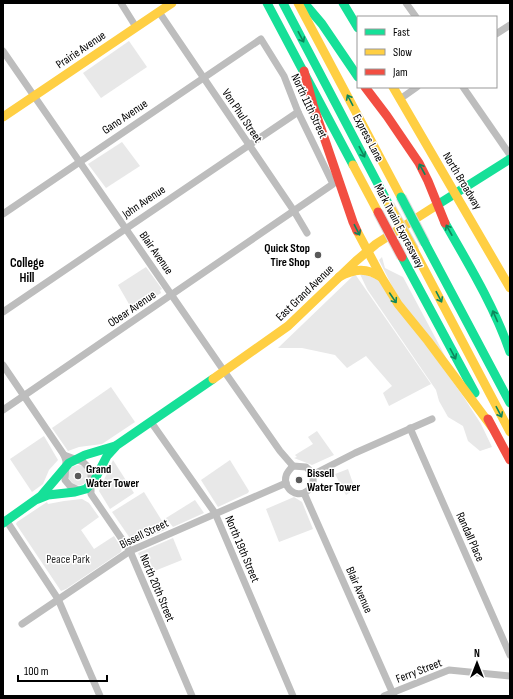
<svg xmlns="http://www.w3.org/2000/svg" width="513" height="699" viewBox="0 0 513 699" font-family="'Sofia Sans Condensed',sans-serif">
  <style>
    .green { fill: #e8e8e8 }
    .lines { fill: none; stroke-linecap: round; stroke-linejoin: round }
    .street { stroke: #bdbdbd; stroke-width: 7 }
    .fast { stroke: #16e098; stroke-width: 9 }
    .slow { stroke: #ffcf43; stroke-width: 9 }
    .jam { stroke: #f24e42; stroke-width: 9 }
    .fast-bridge-casing { stroke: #dbdbdb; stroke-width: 11; stroke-linecap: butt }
    .slow-bridge-casing { stroke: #dbdbdb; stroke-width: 11; stroke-linecap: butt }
    .jam-bridge-casing { stroke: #dbdbdb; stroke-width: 11; stroke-linecap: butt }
    .fast-bridge { stroke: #16e098; stroke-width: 9 }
    .slow-bridge { stroke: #ffcf43; stroke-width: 9 }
    .jam-bridge { stroke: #f24e42; stroke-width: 9 }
    .oneway { stroke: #0d865b }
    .poi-dot { fill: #595959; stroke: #fff; stroke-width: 1.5 }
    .labels { text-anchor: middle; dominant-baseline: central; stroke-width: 3; stroke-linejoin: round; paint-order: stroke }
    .street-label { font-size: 12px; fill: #000; stroke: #fff }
    .poi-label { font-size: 12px; font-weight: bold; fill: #000; stroke: #fff; text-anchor: start }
    .park-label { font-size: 12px; fill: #2d2d2d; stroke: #fff }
    .neighbourhood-label { font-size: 13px; font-weight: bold; fill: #000; stroke: #fff }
  </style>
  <rect width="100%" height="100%" fill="#fff"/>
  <g class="green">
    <path d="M129 41 147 67 101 98 83 73Z"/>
    <path d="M122 142 140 166 106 188 88 164Z"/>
    <path d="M382 257 385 268 403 277 453 371 399 300 379 260Z"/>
    <path d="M146 267 162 289 160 290 161 293 133 311 118 285Z"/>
    <path d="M359 272 379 280 463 396 481 424 492 447 480 451 468 441 463 426 448 417 439 401 436 390 367 289Z"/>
    <path d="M355 274 431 384 389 406 383 393 392 386 366 356 347 368 335 355 302 348H278Z"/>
    <path d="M111 387 135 422 102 444 79 447 68 451 52 428Z"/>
    <path d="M317 431 334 455 312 465 294 458 297 457 295 455 313 444 308 437Z"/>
    <path d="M44 436 58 460 49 470 43 484 32 492 10 459Z"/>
    <path d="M113 460 134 493 110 509 99 491Z"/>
    <path d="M230 460 249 491 248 493 218 507 201 480Z"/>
    <path d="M78 465C85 466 91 472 87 479 79 498 54 469 78 465Z"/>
    <path d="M348 469 355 489 346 495 335 474Z"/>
    <path d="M144 492 167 529 134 544 112 512Z"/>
    <path d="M294 497 302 502 313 529 279 542 266 509Z"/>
    <path d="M82 499 89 503 99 517 81 530 94 549 114 536 122 549 121 552 66 589 61 591 16 524 17 522 47 502 48 504 64 501Z"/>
    <path d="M195 500 204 513 173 527 166 518Z"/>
    <path d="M173 538 182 560 147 574 138 553Z"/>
  </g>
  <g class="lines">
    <g class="street">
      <path d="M121 3 136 27"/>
      <path d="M406 3 416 17"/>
      <path d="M159 12 294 211 307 233"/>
      <path d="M496 34 510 25"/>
      <path d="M3 51 224 371 280 451 293 466"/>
      <path d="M463 87 510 155"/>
      <path d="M400 99 417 87"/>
      <path d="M3 214 261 39 284 76 298 112 333 184 3 410"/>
      <path d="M3 312 298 112"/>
      <path d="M3 365 64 455 66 461 65 480 70 486 80 491"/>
      <path d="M151 422 215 513 293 696"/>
      <path d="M410 428 510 655"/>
      <path d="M64 455 83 462 89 468 91 473V494L130 551 192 696"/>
      <path d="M293 466 306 467C326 483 299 506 287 486 283 478 287 472 293 466Z"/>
      <path d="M312 475 355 453 432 419"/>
      <path d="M304 493 394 696"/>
      <path d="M6 520 58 599 100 696"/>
      <path d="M22 624 130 551 286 483"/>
      <path d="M384 696 449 670 510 676"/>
    </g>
    <g class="fast">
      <path d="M267 3 353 165"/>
      <path d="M283 3 389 205"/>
      <path d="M343 3 358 28"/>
      <path d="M305 4 322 24 358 77"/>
      <path d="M437 205 510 159"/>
      <path d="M445 223C469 265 494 306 510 352"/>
      <path d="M425 243 510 403"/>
      <path d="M402 257 475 393"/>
      <path d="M38 499 48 495 75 492 86 489 94 481 107 456 117 445 213 379"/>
      <path d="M3 523 41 496 69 463 85 455 115 446"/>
    </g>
    <g class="slow">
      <path d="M298 3 401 197"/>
      <path d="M393 87 510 288"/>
      <path d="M3 117 172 3"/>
      <path d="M353 165 378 212"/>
      <path d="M357 231 382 278 398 304 428 341 492 427"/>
      <path d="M414 250 510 432"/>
      <path d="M339 277C354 269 366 267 381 277"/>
      <path d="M213 379 288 326 356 261 376 244 437 205"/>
    </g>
    <g class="jam">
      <path d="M304 71 313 105 353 222 357 231"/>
      <path d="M365 87 387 116 419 163 428 181 445 223"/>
      <path d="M488 419 510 460"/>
    </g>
    <defs>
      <path id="fast-bridge" d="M401 197 425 243"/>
      <path id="slow-bridge" d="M389 205 414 250"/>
      <path id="jam-bridge" d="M378 212 402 257"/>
    </defs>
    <use href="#fast-bridge" class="fast-bridge-casing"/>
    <use href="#slow-bridge" class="slow-bridge-casing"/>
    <use href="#jam-bridge" class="jam-bridge-casing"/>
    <use href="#fast-bridge" class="fast-bridge"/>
    <use href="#slow-bridge" class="slow-bridge"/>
    <use href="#jam-bridge" class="jam-bridge"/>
  </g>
  <defs><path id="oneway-shaft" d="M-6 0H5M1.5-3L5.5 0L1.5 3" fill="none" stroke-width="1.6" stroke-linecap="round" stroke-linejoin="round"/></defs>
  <g class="oneway">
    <use href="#oneway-shaft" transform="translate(301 37) rotate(62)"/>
    <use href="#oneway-shaft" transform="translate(350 100) rotate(-118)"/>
    <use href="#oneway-shaft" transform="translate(362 152) rotate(62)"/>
    <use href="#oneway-shaft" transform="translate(422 169) rotate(-119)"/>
    <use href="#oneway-shaft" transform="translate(357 230) rotate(63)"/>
    <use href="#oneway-shaft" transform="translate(449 230) rotate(-119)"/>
    <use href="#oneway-shaft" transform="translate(439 297) rotate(62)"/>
    <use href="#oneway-shaft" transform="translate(393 298) rotate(56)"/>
    <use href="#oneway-shaft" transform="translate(495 316) rotate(-114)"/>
    <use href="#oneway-shaft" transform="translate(453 354) rotate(62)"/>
    <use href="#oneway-shaft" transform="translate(499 412) rotate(62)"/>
  </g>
  <g class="poi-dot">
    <circle cx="318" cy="255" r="4"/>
    <circle cx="78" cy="476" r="4"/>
    <circle cx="299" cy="480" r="4"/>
  </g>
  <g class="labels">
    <g class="street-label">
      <text transform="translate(81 50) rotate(-34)">Prairie Avenue</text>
      <text transform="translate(309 106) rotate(65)">North 11th Street</text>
      <text transform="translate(242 116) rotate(56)">Von Phul Street</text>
      <text transform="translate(125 117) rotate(-34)">Gano Avenue</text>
      <text transform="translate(368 138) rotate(62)">Express Lane</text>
      <text transform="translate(462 181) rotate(59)">North Broadway</text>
      <text transform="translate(144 202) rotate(-34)">John Avenue</text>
      <text transform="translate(399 226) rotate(62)">Mark Twain Expressway</text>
      <text transform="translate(156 253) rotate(55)">Blair Avenue</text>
      <text transform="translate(305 293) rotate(-44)">East Grand Avenue</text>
      <text transform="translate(132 309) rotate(-34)">Obear Avenue</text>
      <text transform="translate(144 534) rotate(-26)">Bissell Street</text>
      <text transform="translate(470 537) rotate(66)">Randall Place</text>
      <text transform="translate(242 549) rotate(67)">North 19th Street</text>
      <text transform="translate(157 588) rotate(67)">North 20th Street</text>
      <text transform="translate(359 590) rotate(66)">Blair Avenue</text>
      <text transform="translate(419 671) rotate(-21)">Ferry Street</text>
    </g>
    <g class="poi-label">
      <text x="310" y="248" text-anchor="end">Quick Stop<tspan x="310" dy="14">Tire Shop</tspan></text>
      <text x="86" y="469">Grand<tspan x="86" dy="14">Water Tower</tspan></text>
      <text x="307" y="473">Bissell<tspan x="307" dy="14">Water Tower</tspan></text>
    </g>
    <g class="park-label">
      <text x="68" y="559">Peace Park</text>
    </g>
    <g class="neighbourhood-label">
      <text x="27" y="263">College<tspan x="27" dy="15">Hill</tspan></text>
    </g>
  </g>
  <rect width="513" height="699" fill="none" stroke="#000000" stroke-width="8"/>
  <rect x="357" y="16" width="140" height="72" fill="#ffffff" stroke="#999999"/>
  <rect x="365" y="29" width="20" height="6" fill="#16e098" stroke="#999999"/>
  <text x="393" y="36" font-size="12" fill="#000000">Fast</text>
  <rect x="365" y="49" width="20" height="6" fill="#ffcf43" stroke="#999999"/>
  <text x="393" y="56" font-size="12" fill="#000000">Slow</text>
  <rect x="365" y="69" width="20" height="6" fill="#f24e42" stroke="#999999"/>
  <text x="393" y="76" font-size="12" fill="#000000">Jam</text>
  <g transform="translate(477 663)" stroke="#ffffff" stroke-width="3" paint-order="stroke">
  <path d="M0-3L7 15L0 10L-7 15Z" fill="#000000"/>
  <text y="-6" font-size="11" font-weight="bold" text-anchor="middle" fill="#000000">N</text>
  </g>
  <path d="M18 675v6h89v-6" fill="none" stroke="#000000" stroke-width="2"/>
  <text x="24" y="675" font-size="12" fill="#000000" stroke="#ffffff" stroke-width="3" paint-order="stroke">100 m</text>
</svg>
